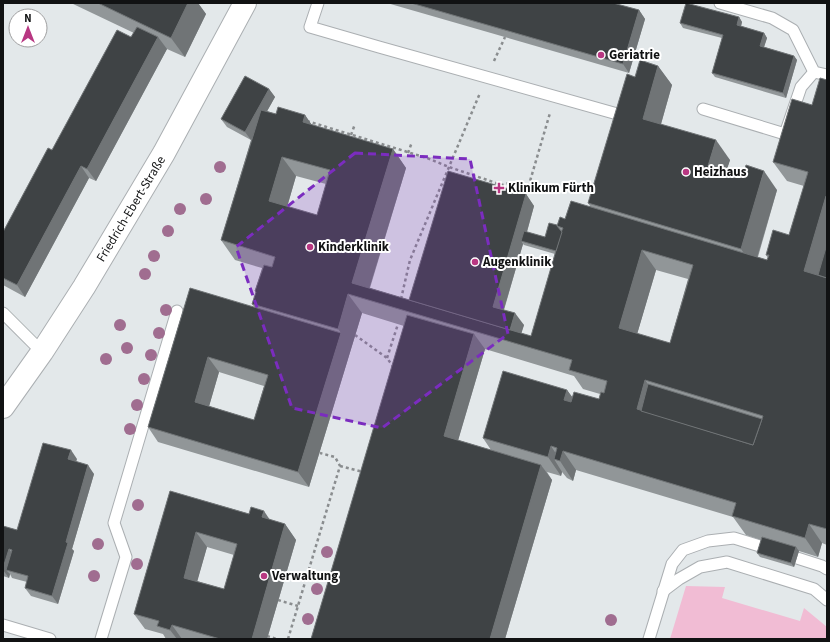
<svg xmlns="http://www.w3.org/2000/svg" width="830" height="642" viewBox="0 0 830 642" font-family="'Source Sans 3',sans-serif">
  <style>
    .green { fill: #f1bcd4 }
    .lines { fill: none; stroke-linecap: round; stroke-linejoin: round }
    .lane-casing { stroke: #abafb2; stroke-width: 13 }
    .secondary-casing { stroke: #abafb2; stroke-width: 24 }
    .path { stroke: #8a8d8f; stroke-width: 2.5; stroke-dasharray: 3 3; stroke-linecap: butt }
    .lane { stroke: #fff; stroke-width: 11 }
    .secondary { stroke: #fff; stroke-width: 22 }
    .tree { fill: #a06d90 }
    .wall { fill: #919698; fill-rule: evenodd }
    .shaded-wall { fill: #707476 }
    .building { fill: #3f4345; stroke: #707476; fill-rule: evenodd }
    .marked { fill: #7b2cbf; fill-opacity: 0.2; stroke: #7b2cbf; stroke-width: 3; stroke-dasharray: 8 5; stroke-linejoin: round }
    .poi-dot { fill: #b83782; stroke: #fff; stroke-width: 1.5 }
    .labels { text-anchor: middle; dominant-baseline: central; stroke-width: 4; stroke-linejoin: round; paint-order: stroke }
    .poi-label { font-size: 13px; font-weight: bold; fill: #111213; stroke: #fff; text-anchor: start }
    .street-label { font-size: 13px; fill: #111213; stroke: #fff }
  </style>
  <rect width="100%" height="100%" fill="#e3e8ea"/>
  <path class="green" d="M686 586 725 587 722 598 800 621 804 608 827 627V639H670Z"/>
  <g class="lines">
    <defs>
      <g id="lane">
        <path d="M318 3 310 27 379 47 628 117"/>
        <path d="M720 3 772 18 793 30 814 72 827 75"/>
        <path d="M703 109 785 134 801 87 814 72"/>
        <path d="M3 313 42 352"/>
        <path d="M797 558 822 566 827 569"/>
        <path d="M663 591 679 579 700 567 727 562 814 589 827 600"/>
        <path d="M3 625 50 639"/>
        <path d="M101 639 126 557 114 523 177 311"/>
        <path d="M649 639 672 564 683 550 708 541 734 538 763 547"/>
      </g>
      <path id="secondary" d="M3 407 42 352 84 287 164 153 245 3"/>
    </defs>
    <use href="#lane" class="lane-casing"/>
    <use href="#secondary" class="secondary-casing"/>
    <g class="path">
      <path d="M494 61 505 37"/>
      <path d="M307 121 427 158 449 167 502 185 509 183 528 188 550 113"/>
      <path d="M351 135 355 124"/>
      <path d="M408 153 412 142"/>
      <path d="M401 299 410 260 480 93"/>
      <path d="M355 335 387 358 394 368"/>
      <path d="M387 358 398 324"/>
      <path d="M340 466 363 472"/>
      <path d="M278 600 298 606"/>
      <path d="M267 636 277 639"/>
      <path d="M288 639 340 466 335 457 320 453"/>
    </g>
    <use href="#lane" class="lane"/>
    <use href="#secondary" class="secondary"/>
  </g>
  <g class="tree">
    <circle cx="220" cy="167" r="6"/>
    <circle cx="206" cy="199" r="6"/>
    <circle cx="180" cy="209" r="6"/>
    <circle cx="168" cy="231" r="6"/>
    <circle cx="154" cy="256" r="6"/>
    <circle cx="145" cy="274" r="6"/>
    <circle cx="166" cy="310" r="6"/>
    <circle cx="120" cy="325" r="6"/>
    <circle cx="159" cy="333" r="6"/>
    <circle cx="127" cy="348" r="6"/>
    <circle cx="151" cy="355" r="6"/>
    <circle cx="106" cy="359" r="6"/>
    <circle cx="144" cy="379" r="6"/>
    <circle cx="137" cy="405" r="6"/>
    <circle cx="130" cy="429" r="6"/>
    <circle cx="138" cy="505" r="6"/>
    <circle cx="98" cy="544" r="6"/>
    <circle cx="327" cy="552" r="6"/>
    <circle cx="137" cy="564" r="6"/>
    <circle cx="94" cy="576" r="6"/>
    <circle cx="317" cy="589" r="6"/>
    <circle cx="308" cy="619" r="6"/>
    <circle cx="611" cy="620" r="6"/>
  </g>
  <g class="wall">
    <path d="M71 3H198L206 14 185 57 167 49 96 181 89 178 25 297 3 285V232L134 33Z"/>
    <path d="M387 3H613L639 10 645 19 629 73Z"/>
    <path d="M739 17 742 22 741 26 764 33 767 38 764 47 794 56 797 60 786 98 715 77 712 73 722 38 683 28 680 23Z"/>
    <path d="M658 66 672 85 661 124 730 160 726 171 777 190 758 257 767 260 768 258 766 255 789 235 804 186 787 181 773 162 812 105 827 80V545L822 543 818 557 799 551 794 567 760 557 757 553 761 540 746 535 733 517 576 470 573 481 567 478 562 472 561 476 547 472 552 480 505 639H311L404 326 362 313 309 487 158 442 148 427 190 288 255 308 252 304 256 293 255 291 262 268 235 260 221 240 251 140 227 127 221 119 269 89 275 97 267 111 276 114 305 115 311 124 393 149 406 168 370 288 409 300 526 194 534 206 527 232 545 237 557 225 565 219 590 206 588 203 635 77ZM296 176 326 184 317 215 287 207ZM523 244 524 245 555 254 531 336 521 333 524 325 504 310ZM656 270 688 279 670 343 637 334ZM485 349 574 376 583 389 600 394 599 399 572 397 567 390 483 438 491 450 458 440ZM219 372 264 386 254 420 209 406Z"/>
    <path d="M77 459 76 461 94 474 72 549 74 551 58 604 31 596 25 588 27 582 12 578 10 574 9 578 3 576V526L17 530Z"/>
    <path d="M170 491 285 524 296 540 267 639H166L163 634 145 629 134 614ZM207 547 234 555 224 589 197 581Z"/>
  </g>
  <g class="shaded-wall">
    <path d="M188 3H198L206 14 185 57 171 38Z"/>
    <path d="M639 10 645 19 629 73 623 64Z"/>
    <path d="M739 17 742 22 740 30 737 25Z"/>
    <path d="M764 33 767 38 763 50 760 46Z"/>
    <path d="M158 37 167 49 96 181 87 169Z"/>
    <path d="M794 56 797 60 786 98 783 93Z"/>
    <path d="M658 66 672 85 657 138 643 119Z"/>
    <path d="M269 89 275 97 251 140 245 132Z"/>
    <path d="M305 115 318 134 303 122Z"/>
    <path d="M716 140 730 160 722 185 708 166Z"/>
    <path d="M393 149 406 168 366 299 352 283Z"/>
    <path d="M282 157 296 176 283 221 269 201Z"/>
    <path d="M81 166 89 178 25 297 17 285Z"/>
    <path d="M764 171 777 190 754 268 741 249Z"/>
    <path d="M526 194 534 206 524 242 521 241 523 244 501 319 493 307Z"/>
    <path d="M826 196 827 198V259L819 287 804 271Z"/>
    <path d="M642 250 656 270 633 348 619 328Z"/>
    <path d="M348 294 362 313 309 487 298 472 341 333 338 329Z"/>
    <path d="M515 313 524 325 518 344 509 335Z"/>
    <path d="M474 334 485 349 455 451 444 436Z"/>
    <path d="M208 357 219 372 206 417 195 402Z"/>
    <path d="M645 380 659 399 654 418 637 409Z"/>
    <path d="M567 390 581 409 564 400Z"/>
    <path d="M551 446 560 460 563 451 576 470 573 481 560 461 554 459 562 472 561 476 548 457Z"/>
    <path d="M71 450 77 459 74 468 68 459Z"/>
    <path d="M88 465 94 474 72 549 74 551 58 604 52 596 66 542Z"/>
    <path d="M541 465 552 480 505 639H490Z"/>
    <path d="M264 511 274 526 262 517Z"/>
    <path d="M285 524 296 540 267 639H252Z"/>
    <path d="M809 524 822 543 818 557 805 538Z"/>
    <path d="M196 532 207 547 194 593 184 578Z"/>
    <path d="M796 547 799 551 794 567 791 563Z"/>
    <path d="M9 549 15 557 6 570 10 574 9 578 3 570V568Z"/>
    <path d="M172 625 182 639H177L170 630Z"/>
  </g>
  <g class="building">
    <path d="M98 3H188L171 38Z"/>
    <path d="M411 3H613L639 10 623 64Z"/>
    <path d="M686 3 739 17 737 25 764 33 760 46 794 56 783 93 712 73 723 35 680 23Z"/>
    <path d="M137 27 158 37 87 169 81 166 17 285 3 278V232L48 148 52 150 117 30 131 37Z"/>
    <path d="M640 60 658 66 643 119 716 140 708 166 743 176 746 165 764 171 741 249 588 203 627 74 635 77Z"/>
    <path d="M245 76 269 89 245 132 221 119Z"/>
    <path d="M820 78 827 80V197L826 196 804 271 827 278V529L809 524 805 538 732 516 736 503 563 451 560 461 554 459 557 448 551 446 548 457 483 438 503 371 567 390 564 400 571 402 574 392 599 399 601 392 604 393 607 381 569 370 572 360 348 294 338 329 252 304 256 292 255 291 264 265 272 267 275 257 221 240 261 110 276 114 278 107 305 115 303 122 393 149 352 283 531 336 562 230 563 228 557 226 560 217 565 219 571 201 767 260 769 255H766L773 230 789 235 808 172 773 162 792 99 812 105ZM282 157 330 170 317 215 269 201ZM642 250 693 265 670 343 619 328ZM645 380 763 416 753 445 637 409Z"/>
    <path d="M448 171 526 194 493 307 515 313 510 330 409 300Z"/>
    <path d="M549 223 557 225V226L562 232 556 251 521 241 524 231 545 237Z"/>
    <path d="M827 244V278L818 275Z"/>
    <path d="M190 288 341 333 298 472 148 427ZM208 357 268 375 254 420 195 402Z"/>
    <path d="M407 315 474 334 444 436 541 465 490 639H311Z"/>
    <path d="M648 384 762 419 753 445 641 411Z"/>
    <path d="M43 443 71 450 68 459 88 465 66 542 68 543 52 596 25 588 28 576 6 570 12 550 9 549 3 568V526L17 530Z"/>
    <path d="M170 491 249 514 251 507 264 511 262 517 285 524 252 639H220L172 625 170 630 157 626 159 621 134 614ZM196 532 237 544 224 589 184 578Z"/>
    <path d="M762 537 796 547 791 563 757 553Z"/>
  </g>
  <path class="marked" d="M355 153 470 159 508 334 382 428 292 408 236 247Z"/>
  <g class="poi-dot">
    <circle cx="601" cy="55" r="4"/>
    <circle cx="686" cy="172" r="4"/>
    <path d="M497 182h4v4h4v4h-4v4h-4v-4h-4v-4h4z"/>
    <circle cx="310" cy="247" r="4"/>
    <circle cx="475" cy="262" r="4"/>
    <circle cx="264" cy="576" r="4"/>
  </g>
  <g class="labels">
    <g class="poi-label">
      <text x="609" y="55">Geriatrie</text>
      <text x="694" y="172">Heizhaus</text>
      <text x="508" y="188">Klinikum Fürth</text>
      <text x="318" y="247">Kinderklinik</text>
      <text x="483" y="262">Augenklinik</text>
      <text x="272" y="576">Verwaltung</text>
    </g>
    <g class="street-label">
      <text transform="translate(131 209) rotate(-59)">Friedrich-Ebert-Straße</text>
    </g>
  </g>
  <rect width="830" height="642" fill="none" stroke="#111213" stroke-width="8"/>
  <g transform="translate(28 28)"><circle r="19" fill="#ffffff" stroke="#a0a0a1"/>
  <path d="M0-3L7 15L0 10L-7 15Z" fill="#b83782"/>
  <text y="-6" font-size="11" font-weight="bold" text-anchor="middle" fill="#111213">N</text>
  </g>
</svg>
